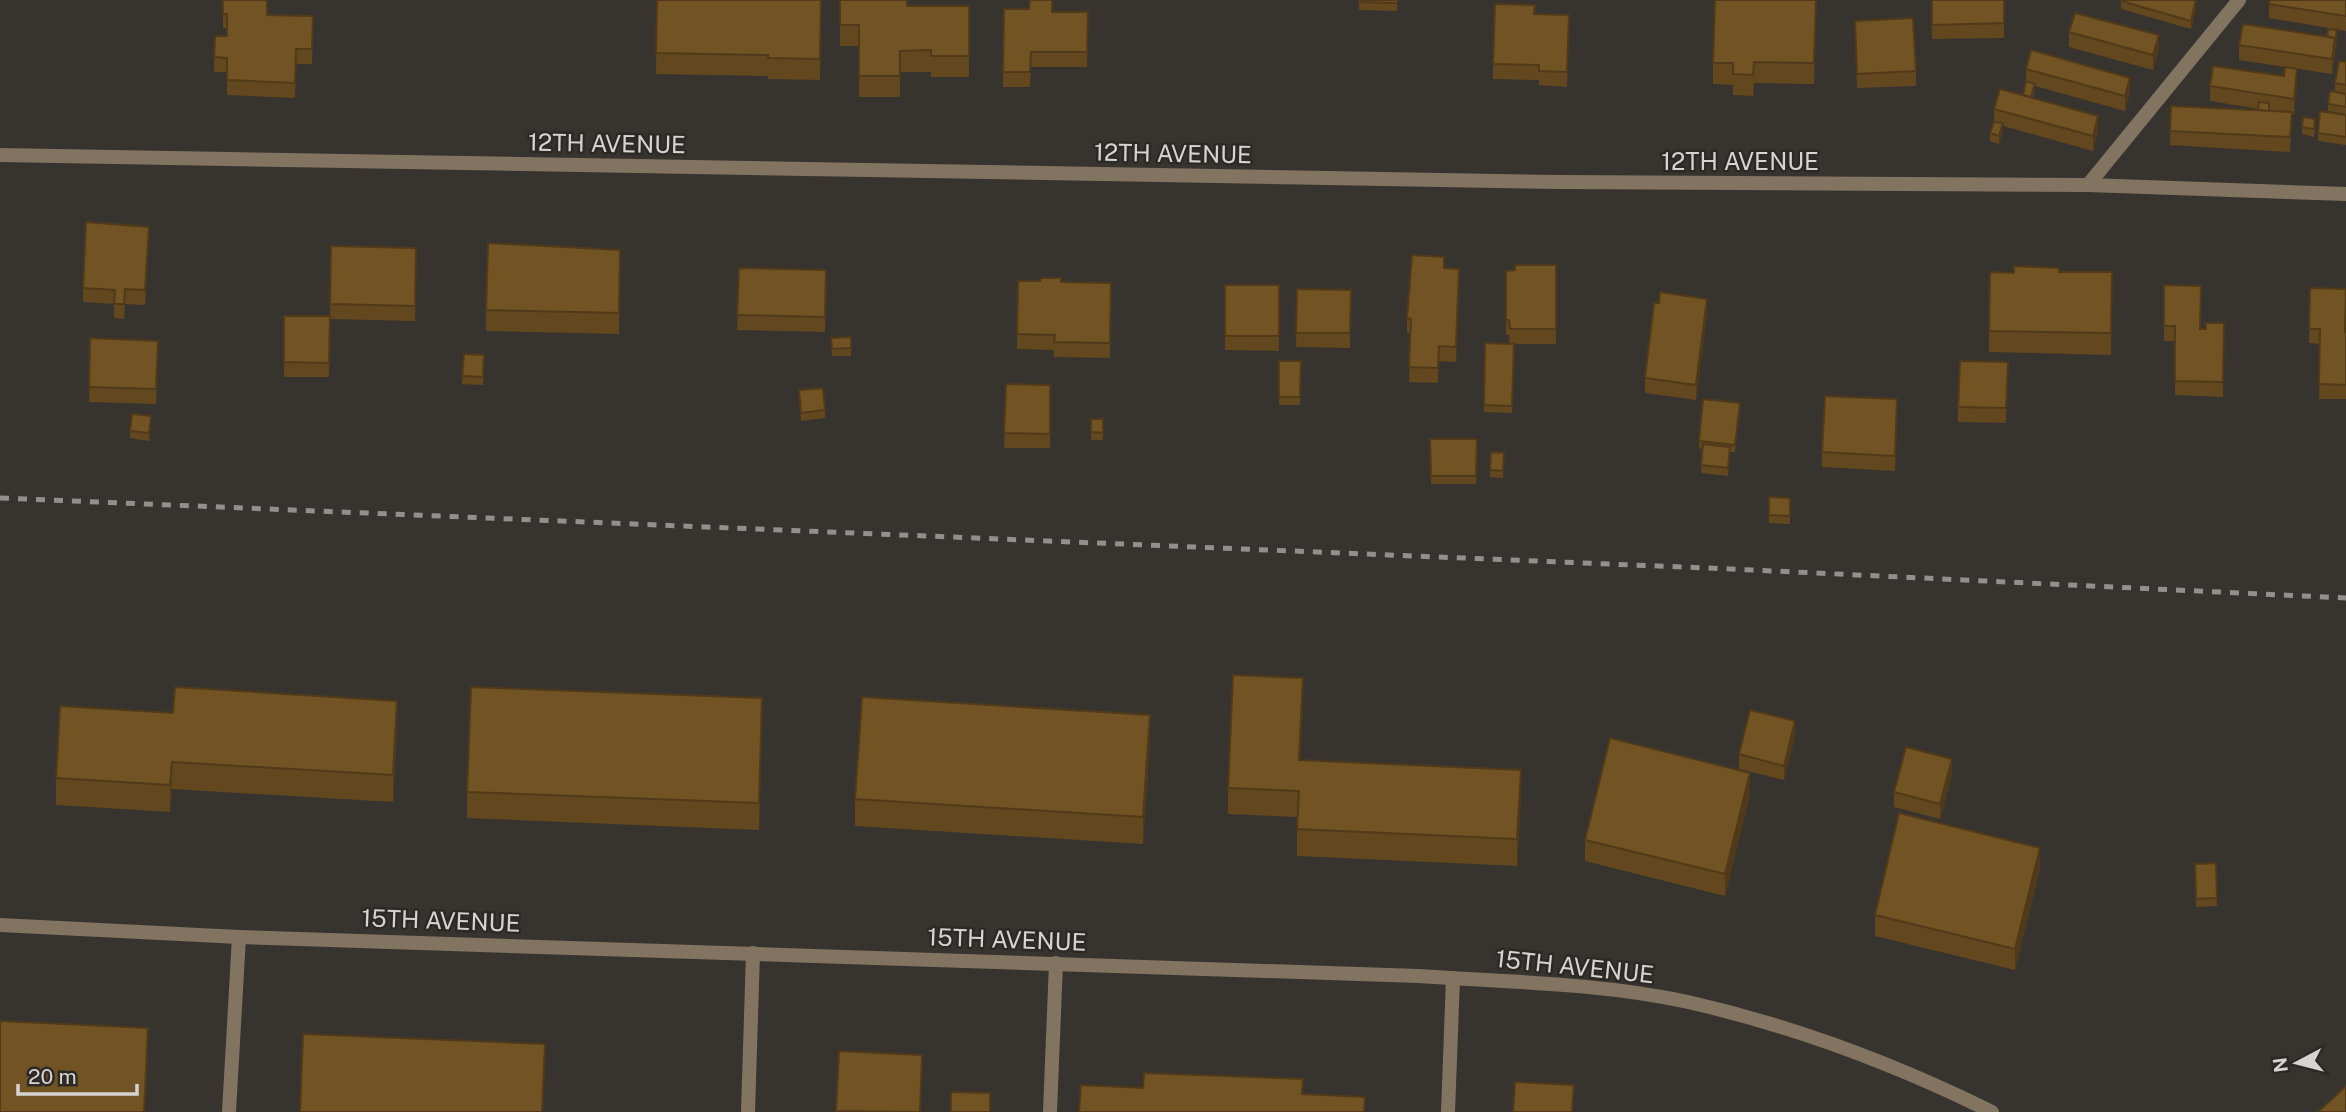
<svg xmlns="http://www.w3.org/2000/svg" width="2346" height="1112" viewBox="0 0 2346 1112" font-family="'Public Sans',sans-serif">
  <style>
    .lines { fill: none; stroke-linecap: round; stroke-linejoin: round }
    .lane { stroke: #827460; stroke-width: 14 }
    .street { stroke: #827460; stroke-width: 14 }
    .rail { stroke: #92908d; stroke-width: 5; stroke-dasharray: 9 9; stroke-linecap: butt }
    .wall { fill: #62471f }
    .shaded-wall { fill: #503a19 }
    .building { fill: #725324; stroke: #503a19; stroke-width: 2 }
    .labels { text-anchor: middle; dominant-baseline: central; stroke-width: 5; stroke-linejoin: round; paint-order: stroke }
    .street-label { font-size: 24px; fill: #d6d4d2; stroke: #2d2a26 }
  </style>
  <rect width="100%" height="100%" fill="#373430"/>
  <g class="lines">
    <g class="lane">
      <path d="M2088 185 2239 0"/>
      <path d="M1050 1112 1056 963"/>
      <path d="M1448 1112 1453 978"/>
    </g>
    <g class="street">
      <path d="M0 155 1560 182 2088 185 2346 194"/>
      <path d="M0 925 239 937 1418 976C1507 982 1600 983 1688 1002 1794 1026 1895 1064 1992 1112"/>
      <path d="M229 1112 239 937"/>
      <path d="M748 1112 753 953"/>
    </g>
    <path class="rail" d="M0 498 1731 569 2346 598"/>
  </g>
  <g class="wall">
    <path d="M223 0H268L267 15 313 31 312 64H296L295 98 227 95V72H214L215 36H227V28H223Z"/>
    <path d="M657 0H821L820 80 768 79V76L656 74Z"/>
    <path d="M840 0 907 6H969V77H931V72H900V97H859V46H840Z"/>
    <path d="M1359 0H1397V11L1359 10Z"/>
    <path d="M1816 0 1814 84 1754 83 1753 96 1733 95V85L1713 84V63Z"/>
    <path d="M1931 0H2004V38L1932 39Z"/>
    <path d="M2121 0 2196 8 2191 29 2121 9Z"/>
    <path d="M2346 0V31L2269 18V4Z"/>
    <path d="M1004 9 1052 12H1088L1087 67H1031L1030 87H1003Z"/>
    <path d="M1535 14 1569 15 1567 87 1539 85V80L1493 79V64Z"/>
    <path d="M1855 21 1916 71V86L1857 88Z"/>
    <path d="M2069 32 2159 50 2153 70 2069 47Z"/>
    <path d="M2337 38 2332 74 2239 60V45Z"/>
    <path d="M2346 62V114L2328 111V104L2335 92V83Z"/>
    <path d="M2026 69 2130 92 2125 111 2035 86 2033 98 2098 131 2093 151 2003 126V130L1999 144 1990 141V133L1994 122V109L2023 95 2026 81Z"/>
    <path d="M2297 84 2294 114H2292L2290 152 2170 145 2171 106 2258 110 2259 109 2210 101V86Z"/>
    <path d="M2346 115V145L2318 141V133Z"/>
    <path d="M2302 127H2315L2314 137 2302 134Z"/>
    <path d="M149 241 145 305 125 304 124 319 114 318V304L83 302V288Z"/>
    <path d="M331 246 416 248 415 321 330 319Z"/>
    <path d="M1556 265V344H1514L1512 413 1484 412 1485 343 1510 344 1509 335H1506V271L1515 270Z"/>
    <path d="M739 268 826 270 825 332 737 330Z"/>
    <path d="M1444 268 1459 284 1456 362 1439 361 1438 383 1409 382 1411 333H1407V318Z"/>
    <path d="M620 271 619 334 486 331V310Z"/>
    <path d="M2059 272H2112L2111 355 1989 352V331L2014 273Z"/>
    <path d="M1018 281 1111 283 1110 358 1054 357V350L1017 349Z"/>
    <path d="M1225 285H1279V351L1225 350Z"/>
    <path d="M2164 285 2200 329H2206L2224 323 2223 397 2175 395V341H2164Z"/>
    <path d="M2310 288 2346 332V399H2319L2320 344 2309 343Z"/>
    <path d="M1297 289 1351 290 1350 348 1296 347Z"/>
    <path d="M1707 313 1696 400 1645 393V378Z"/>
    <path d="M284 316H330L329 377H284Z"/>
    <path d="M851 337V356H832L831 338Z"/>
    <path d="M90 338 158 341 156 404 89 402Z"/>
    <path d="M464 354 484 355 483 385 462 384Z"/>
    <path d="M1279 361H1301L1300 405H1279Z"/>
    <path d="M2008 376 2006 423 1958 422V407Z"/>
    <path d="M1006 384 1050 385V448H1004Z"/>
    <path d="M799 390 825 410V418L801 421Z"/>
    <path d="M1740 411 1735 452H1730L1728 476 1701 473 1702 449 1699 448V441Z"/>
    <path d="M1897 414 1895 471 1822 467V452Z"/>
    <rect x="1091" y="419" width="12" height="21"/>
    <path d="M151 424 149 441 130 438V431Z"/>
    <path d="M1430 439H1477L1476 484H1431Z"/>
    <path d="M1491 452 1504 453 1503 478 1490 477Z"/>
    <path d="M1769 497 1790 498V524L1769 523Z"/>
    <path d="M1303 704 1300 760 1521 797 1517 866 1297 856V817L1228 814V788Z"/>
    <path d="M762 725 759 830 467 818V792Z"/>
    <path d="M397 727 393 802 172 789 170 812 56 805V778Z"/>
    <path d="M1795 736 1784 780 1739 769V754Z"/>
    <path d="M1150 741 1143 844 855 826V799Z"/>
    <path d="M1952 774 1940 819 1894 807V792Z"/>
    <path d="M1750 794 1725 896 1585 861V840Z"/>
    <path d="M2216 863 2217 906 2196 907 2195 864Z"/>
    <path d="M2040 869 2015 970 1875 936V915Z"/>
  </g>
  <g class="shaded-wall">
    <path d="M2196 0V8L2191 29V21Z"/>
    <path d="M2337 30 2335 52 2332 74V59Z"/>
    <path d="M2159 35V50L2153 70V55Z"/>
    <path d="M2297 69V84L2294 114V99Z"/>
    <path d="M2130 78V92L2125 111V96Z"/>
    <path d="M2098 116V131L2093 151V136Z"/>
    <path d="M2003 123V130L1999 144V136Z"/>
    <path d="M149 227V241L145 305V290Z"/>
    <path d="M1459 269V284L1456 362V347Z"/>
    <path d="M1707 299V313L1696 400V385Z"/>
    <path d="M1740 403V411L1735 452V445Z"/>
    <path d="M1303 678V704L1299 787V760Z"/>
    <path d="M762 698V725L759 830V803Z"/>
    <path d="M397 701V727L393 802V775Z"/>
    <path d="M1150 715V741L1143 844V817Z"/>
    <path d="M1795 721V736L1784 780V766Z"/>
    <path d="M1952 759V774L1940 819V804Z"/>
    <path d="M172 762V789L170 812V785Z"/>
    <path d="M1521 770V797L1517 866V839Z"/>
    <path d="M1750 773V794L1725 896V874Z"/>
    <path d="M2040 848V869L2015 970V949Z"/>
    <path d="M148 1028V1054L145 1112H144Z"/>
    <path d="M545 1044V1071L543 1112H542Z"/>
  </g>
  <g class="building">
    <path d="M223 0H267V15L313 16 312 49H296L295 83 227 80V58L214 57 215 36H227V14H223Z"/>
    <path d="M657 0H821L820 59 768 58V55L656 53Z"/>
    <path d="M840 0H907V6H969V56H931V50L900 51V76H859V25H840Z"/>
    <path d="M1030 0H1052V12H1088L1087 52H1031L1030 72H1003L1004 9H1029Z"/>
    <path d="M1359 0H1397V3L1359 2Z"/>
    <path d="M1715 0H1816L1814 63 1754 62 1753 75 1733 74V63H1713Z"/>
    <path d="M1932 0H2004V23L1932 25Z"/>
    <path d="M2121 0H2196L2191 21 2121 1Z"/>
    <path d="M2270 0H2346V16L2269 4Z"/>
    <path d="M1495 4 1535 5 1534 14 1569 15 1567 72 1539 71V65L1493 64Z"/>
    <path d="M2075 13 2159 35 2153 55 2069 32Z"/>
    <path d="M1913 18 1916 71 1857 74 1855 21Z"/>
    <path d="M2243 24 2335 38 2332 59 2239 45Z"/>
    <path d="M2328 29 2337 30 2335 43V38L2327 36Z"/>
    <path d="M2031 50 2130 78 2125 96 2026 69Z"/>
    <path d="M2339 61 2346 62V85L2335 83Z"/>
    <path d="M2213 66 2284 76 2285 67 2297 69 2294 99 2210 86Z"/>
    <path d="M2026 81 2035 84 2031 97 2023 95Z"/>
    <path d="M2000 89 2098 116 2093 136 1994 109Z"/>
    <path d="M2330 91 2346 94V107L2328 104Z"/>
    <path d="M2259 102 2269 103V111L2258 110Z"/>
    <path d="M2171 106 2292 112 2290 137 2170 131Z"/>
    <path d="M2320 111 2346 115V137L2318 133Z"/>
    <path d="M2303 117 2315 119 2314 129 2302 127Z"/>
    <path d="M1994 122 2003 123 1999 136 1990 133Z"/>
    <path d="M86 222 149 227 145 290 125 289 124 304H114L115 290 83 288Z"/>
    <path d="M488 243 620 250 619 313 486 310Z"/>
    <path d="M331 246 416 248 415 306 330 304Z"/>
    <path d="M1412 255 1444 257V268L1459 269 1456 347 1439 346 1438 368 1409 367 1411 319 1407 318Z"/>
    <path d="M1515 265H1556V329H1510L1509 320H1506V271L1515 270Z"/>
    <path d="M2014 266 2059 268V272H2112L2111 333 1989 331 1990 272 2014 273Z"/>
    <path d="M739 268 826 270 825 317 737 315Z"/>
    <path d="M1041 278H1061V282L1111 283 1110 343 1054 342 1055 335 1017 334 1018 281H1040Z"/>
    <rect x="1225" y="285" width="54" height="51"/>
    <path d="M2164 285 2201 286 2200 329H2206V323H2224L2223 382 2175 381V326H2164Z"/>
    <path d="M2310 288 2346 289 2345 332H2346V385L2319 384 2320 329H2309Z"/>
    <path d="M1297 289 1351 290 1350 333H1296Z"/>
    <path d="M1660 292 1707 299 1696 385 1645 378 1654 303H1659Z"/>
    <path d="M284 316H330L329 363 284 362Z"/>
    <path d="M851 337V348L832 349 831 338Z"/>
    <path d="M90 338 158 341 156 389 89 387Z"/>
    <path d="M1485 343 1514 344 1512 406 1484 405Z"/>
    <path d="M464 354 484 355 483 377 462 376Z"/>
    <path d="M1279 361H1301L1300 397H1279Z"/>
    <path d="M1960 361 2008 362 2006 408 1958 407Z"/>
    <path d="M1006 384 1050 385V434L1004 433Z"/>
    <path d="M823 388 825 410 801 413 799 390Z"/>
    <path d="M1825 396 1897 399 1895 456 1822 452Z"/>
    <path d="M1703 399 1740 403 1735 445 1699 441Z"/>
    <path d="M132 414 151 416 149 433 130 431Z"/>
    <path d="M1091 419H1103V433L1091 432Z"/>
    <path d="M1430 439H1477L1476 476H1431Z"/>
    <path d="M1703 444 1730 447 1728 468 1701 465Z"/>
    <path d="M1491 452 1504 453 1503 471 1490 470Z"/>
    <path d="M1769 497 1790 498V516L1769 515Z"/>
    <path d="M1233 675 1303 678 1299 760 1521 770 1517 839 1297 829 1299 791 1228 788Z"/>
    <path d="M175 687 397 701 393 775 172 762 170 785 56 778 60 706 173 713Z"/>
    <path d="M471 687 762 698 759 803 467 792Z"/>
    <path d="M862 697 1150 715 1143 817 855 799Z"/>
    <path d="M1750 710 1795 721 1784 766 1739 754Z"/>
    <path d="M1610 738 1750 773 1725 874 1585 840Z"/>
    <path d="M1906 747 1952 759 1940 804 1894 792Z"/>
    <path d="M1899 813 2040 848 2015 949 1875 915Z"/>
    <path d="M2216 863 2217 898 2196 899 2195 864Z"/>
    <path d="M0 1021 148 1028 144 1112H0Z"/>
    <path d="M303 1034 545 1044 542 1112H300Z"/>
    <path d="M839 1051 922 1055 920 1112 836 1111Z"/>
    <path d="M1144 1073 1303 1079 1302 1094 1365 1097 1364 1112H1079L1081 1085 1143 1088Z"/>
    <path d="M1515 1082 1574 1085 1572 1112H1513Z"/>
    <path d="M2346 1086V1112H2318Z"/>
    <path d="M951 1092 990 1093V1112H951Z"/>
  </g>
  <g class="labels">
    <g class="street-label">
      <text transform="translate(607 143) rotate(1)">12TH AVENUE</text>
      <text transform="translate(1173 153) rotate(1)">12TH AVENUE</text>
      <text x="1740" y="161">12TH AVENUE</text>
      <text transform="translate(441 920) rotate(2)">15TH AVENUE</text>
      <text transform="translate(1007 939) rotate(2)">15TH AVENUE</text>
      <text transform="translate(1575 966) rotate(6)">15TH AVENUE</text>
    </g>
  </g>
  <g transform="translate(2297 1063) rotate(263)" stroke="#2d2a26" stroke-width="5" paint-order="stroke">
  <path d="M0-5L12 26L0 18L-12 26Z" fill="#d6d4d2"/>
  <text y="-10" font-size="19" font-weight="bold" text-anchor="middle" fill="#d6d4d2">N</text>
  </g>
  <path d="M18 1084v10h119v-10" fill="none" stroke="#d6d4d2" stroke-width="3.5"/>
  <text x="28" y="1084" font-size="21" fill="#d6d4d2" stroke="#2d2a26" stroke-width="5" paint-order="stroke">20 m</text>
</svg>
